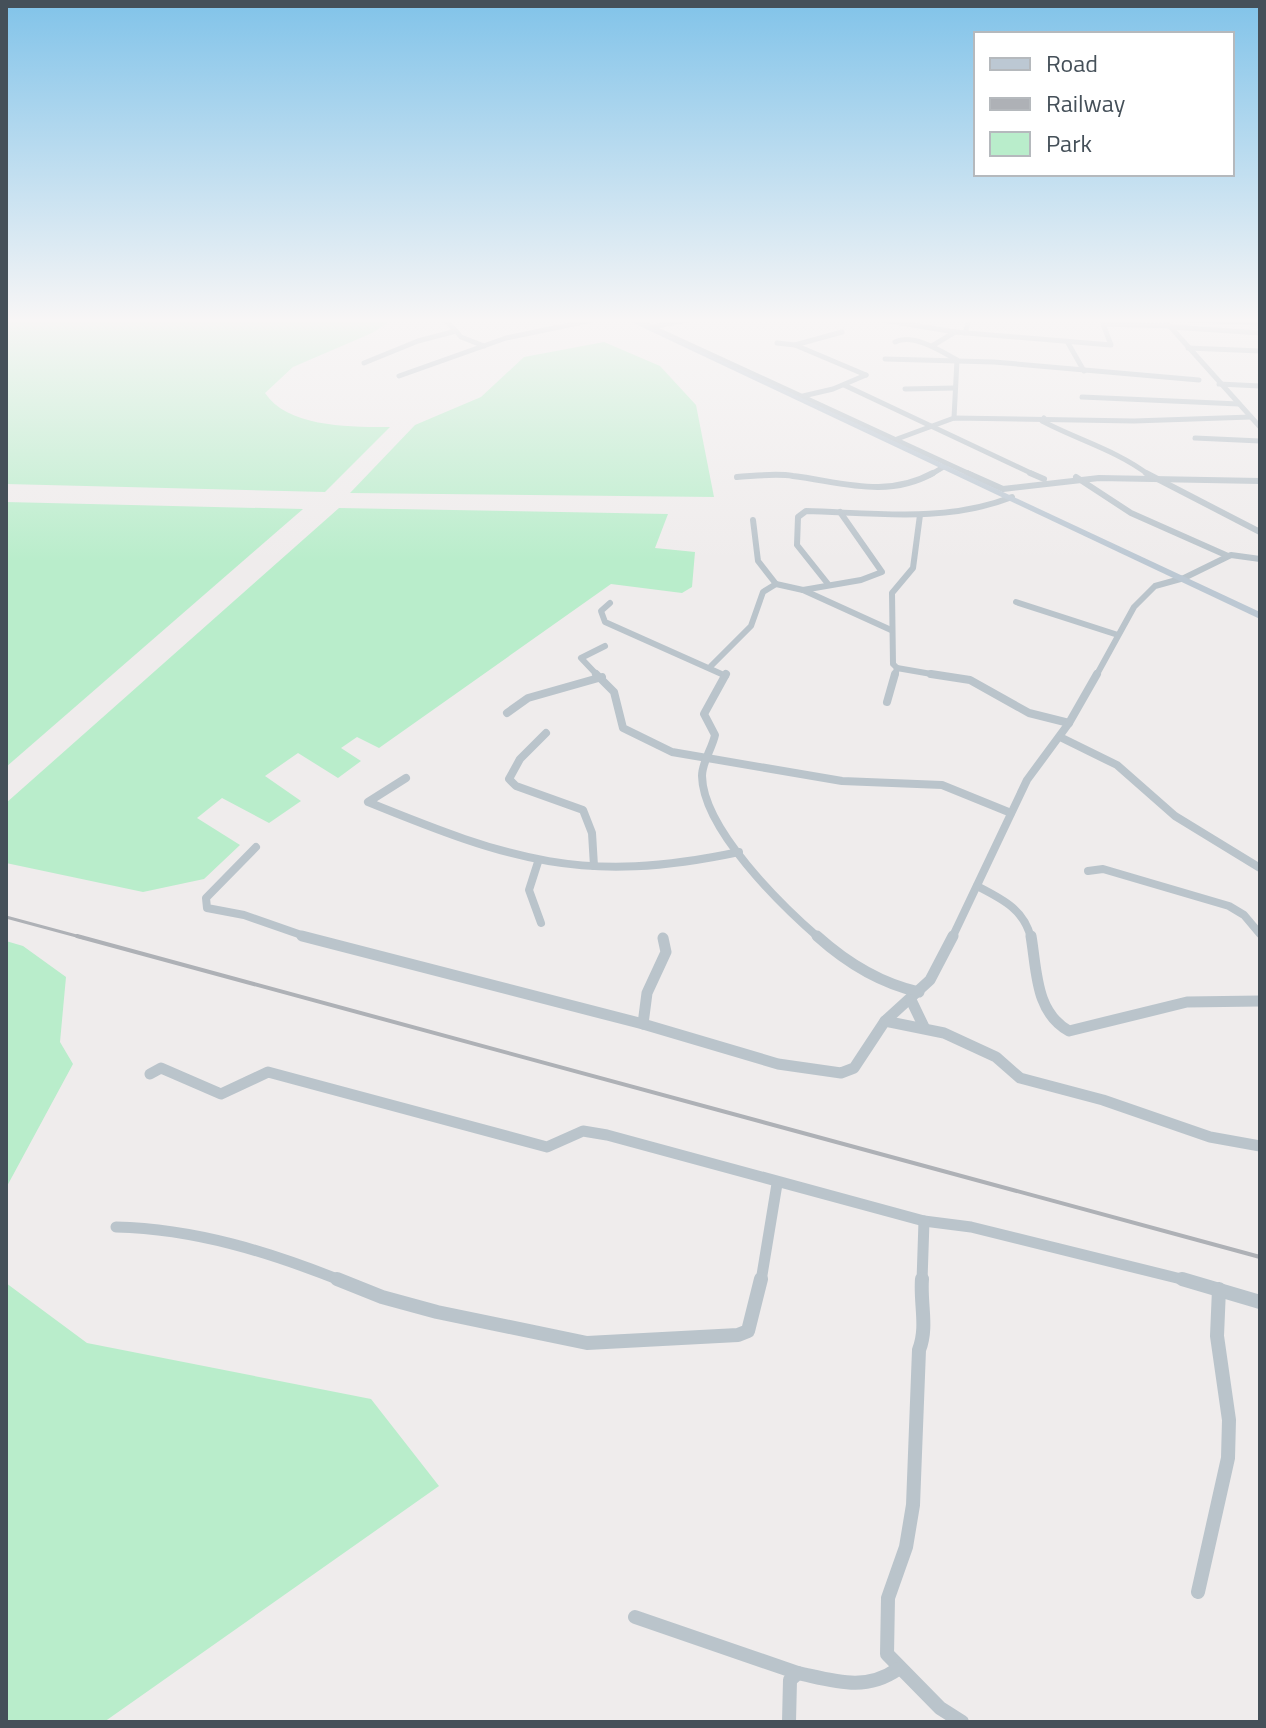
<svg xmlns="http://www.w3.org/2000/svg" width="1266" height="1728" viewBox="0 0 1266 1728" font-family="'Titillium Web',sans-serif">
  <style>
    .green { fill: #b9edcb }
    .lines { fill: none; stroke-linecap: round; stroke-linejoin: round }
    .street-far4 { stroke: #bac4cb; stroke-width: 5 }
    .street-far3 { stroke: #bac4cb; stroke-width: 6 }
    .street-far2 { stroke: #bac4cb; stroke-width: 8 }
    .street-far1 { stroke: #bac4cb; stroke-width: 11 }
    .street { stroke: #bac4cb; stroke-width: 14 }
    .secondary { fill: #bcc8d3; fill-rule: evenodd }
    .rail-far1 { stroke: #aeb1b6; stroke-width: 3 }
    .rail { stroke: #aeb1b6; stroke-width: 4 }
  </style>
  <rect width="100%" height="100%" fill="#efecec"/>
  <g class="green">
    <path d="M6 320H392L372 333 293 367 265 393C288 428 352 427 390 427L325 492 6 484Z"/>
    <path d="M604 342 660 366 696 405 714 497 350 493 415 425 481 397 524 357Z"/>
    <path d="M6 502 303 509 6 767Z"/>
    <path d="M339 508 668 514 655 548 695 552 692 587 682 593 611 584 379 748 357 737 341 748 361 761 338 778 298 753 265 776 301 801 269 823 222 798 197 818 240 845 204 879 143 892 6 863V803Z"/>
    <path d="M6 941 23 946 66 977 60 1042 73 1064 6 1188Z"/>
    <path d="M6 1283 87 1343 371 1399 439 1486 104 1722H6Z"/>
  </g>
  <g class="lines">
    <g class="street-far4">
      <path d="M636 320 972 475"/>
      <path d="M883 320 955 332 1111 345 1103 324 1170 326"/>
      <path d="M1190 320 1260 323"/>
      <path d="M1166 322 1260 427"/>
      <path d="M652 327 687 320"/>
      <path d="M1171 327 1260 333"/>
      <path d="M456 331 461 337 484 346"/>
      <path d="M965 333 969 320"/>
      <path d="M895 342C913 333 941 351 957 360L954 418"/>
      <path d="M777 343 795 345 842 332"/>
      <path d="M1068 343 1084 371"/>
      <path d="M795 345 866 375"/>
      <path d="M932 346 955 332"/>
      <path d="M1188 348 1260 351"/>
      <path d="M885 359 994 362 1199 380"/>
      <path d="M364 363 418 341 456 331 445 320"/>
      <path d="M399 376 506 338 593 320"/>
      <path d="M1219 384 1260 386"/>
      <path d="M844 385 1035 475"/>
      <path d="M905 389 955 388"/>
      <path d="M803 396 833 389 866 375"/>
      <path d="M1082 397 1239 404"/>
      <path d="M1044 418 1042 421C1078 440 1116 450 1149 475"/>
      <path d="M1195 438 1260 441"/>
      <path d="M897 439 954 418 1134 421 1251 417"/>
      <path d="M930 475 945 466"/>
    </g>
    <g class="street-far3">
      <path d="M967 473 1003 489 1099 478 1260 481"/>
      <path d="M1030 473 1044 479"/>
      <path d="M1146 473 1260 532"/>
      <path d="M737 477C755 476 775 473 793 476 842 482 886 499 933 473"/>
      <path d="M1076 477 1131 513 1228 556"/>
      <path d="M920 515 913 568 892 593 893 664 897 668 943 676"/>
      <path d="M753 520 758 561 776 584 803 590 891 630"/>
      <path d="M828 584 797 545 798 517 806 511C876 513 946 523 1012 497"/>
      <path d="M803 590 861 580 882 572 840 512"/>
      <path d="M1016 602 1118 635"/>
      <path d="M610 603 601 611 605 622 726 676"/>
      <path d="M711 666 751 626 763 592 776 584"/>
      <path d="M598 676 581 658 605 646"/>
      <path d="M895 676 897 668"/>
      <path d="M1096 676 1134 607 1155 586 1184 578 1231 555 1260 559"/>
    </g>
    <g class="street-far2">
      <path d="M596 674 614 692 623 728 672 752 842 781 942 785 1011 813"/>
      <path d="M726 674 704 714 715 735C712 749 702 762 702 776 703 829 781 905 819 938"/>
      <path d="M931 674 970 680 1029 713 1069 723"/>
      <path d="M887 702 895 674"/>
      <path d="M507 713 528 698 602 677"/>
      <path d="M546 733 520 759 509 779 516 786 583 810 592 833 594 866"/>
      <path d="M1060 737 1117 765 1175 816 1260 868"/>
      <path d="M406 778 368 802C511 860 583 885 739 852"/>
      <path d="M256 847 206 898 207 908 244 915 310 938"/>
      <path d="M538 862 529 890 541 923"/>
      <path d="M1088 871 1103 869 1229 906 1244 915 1260 934"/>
      <path d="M977 886C1002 899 1024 909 1031 938"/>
      <path d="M952 938 1027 780 1069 723 1097 674"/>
    </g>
    <g class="street-far1">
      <path d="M302 936 643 1024 778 1064 841 1073 854 1068 885 1021 930 980 953 936"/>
      <path d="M817 936C847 963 879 983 919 992"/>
      <path d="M1031 936C1037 971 1035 1012 1069 1031L1187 1002 1260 1001"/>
      <path d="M911 1000 924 1027"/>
      <path d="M885 1021 944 1033 996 1057 1020 1078 1103 1100 1210 1137 1260 1146"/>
      <path d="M643 1024 647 993 666 952 663 938"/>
      <path d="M150 1074 161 1068 221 1094 268 1072 547 1147 583 1131 607 1135 924 1221 971 1227 1189 1281"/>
      <path d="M116 1227C196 1229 269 1252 342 1281"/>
      <path d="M761 1281 777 1184"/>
      <path d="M922 1281 924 1221"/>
    </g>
    <g class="street">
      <path d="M337 1279 382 1297 437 1312 587 1343 738 1335 748 1331 761 1279"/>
      <path d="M922 1279C920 1304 928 1327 919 1350L913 1505 906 1547 888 1598 887 1654 940 1708 962 1722"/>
      <path d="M1182 1279 1260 1302"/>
      <path d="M1198 1592 1228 1458 1229 1420 1217 1336 1219 1289"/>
      <path d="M635 1617 798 1673"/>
      <path d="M789 1722 790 1680 798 1673C835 1681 865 1692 898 1669"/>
    </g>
    <path class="secondary" d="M627 320H635L1260 612V619Z"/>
    <path class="rail-far1" d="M6 917 84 938"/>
    <path class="rail" d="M77 936 1260 1257"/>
  </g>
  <linearGradient id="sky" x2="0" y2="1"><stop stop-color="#81c3e9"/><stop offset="0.57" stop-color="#f8f6f6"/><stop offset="1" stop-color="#f8f6f6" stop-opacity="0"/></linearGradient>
  <rect width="1266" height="562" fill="url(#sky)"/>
  <rect width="1266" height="1728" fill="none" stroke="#455059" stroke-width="16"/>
  <rect x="974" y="32" width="260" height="144" fill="#ffffff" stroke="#b5b9bd" stroke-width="2"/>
  <rect x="990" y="58" width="40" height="12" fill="#bcc8d3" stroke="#b5b9bd" stroke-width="2"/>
  <text x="1046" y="72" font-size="24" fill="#455059">Road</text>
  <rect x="990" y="98" width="40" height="12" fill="#aeb1b6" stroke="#b5b9bd" stroke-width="2"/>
  <text x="1046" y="112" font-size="24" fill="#455059">Railway</text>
  <rect x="990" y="132" width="40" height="24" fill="#b9edcb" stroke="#b5b9bd" stroke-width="2"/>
  <text x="1046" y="152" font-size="24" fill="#455059">Park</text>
</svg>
